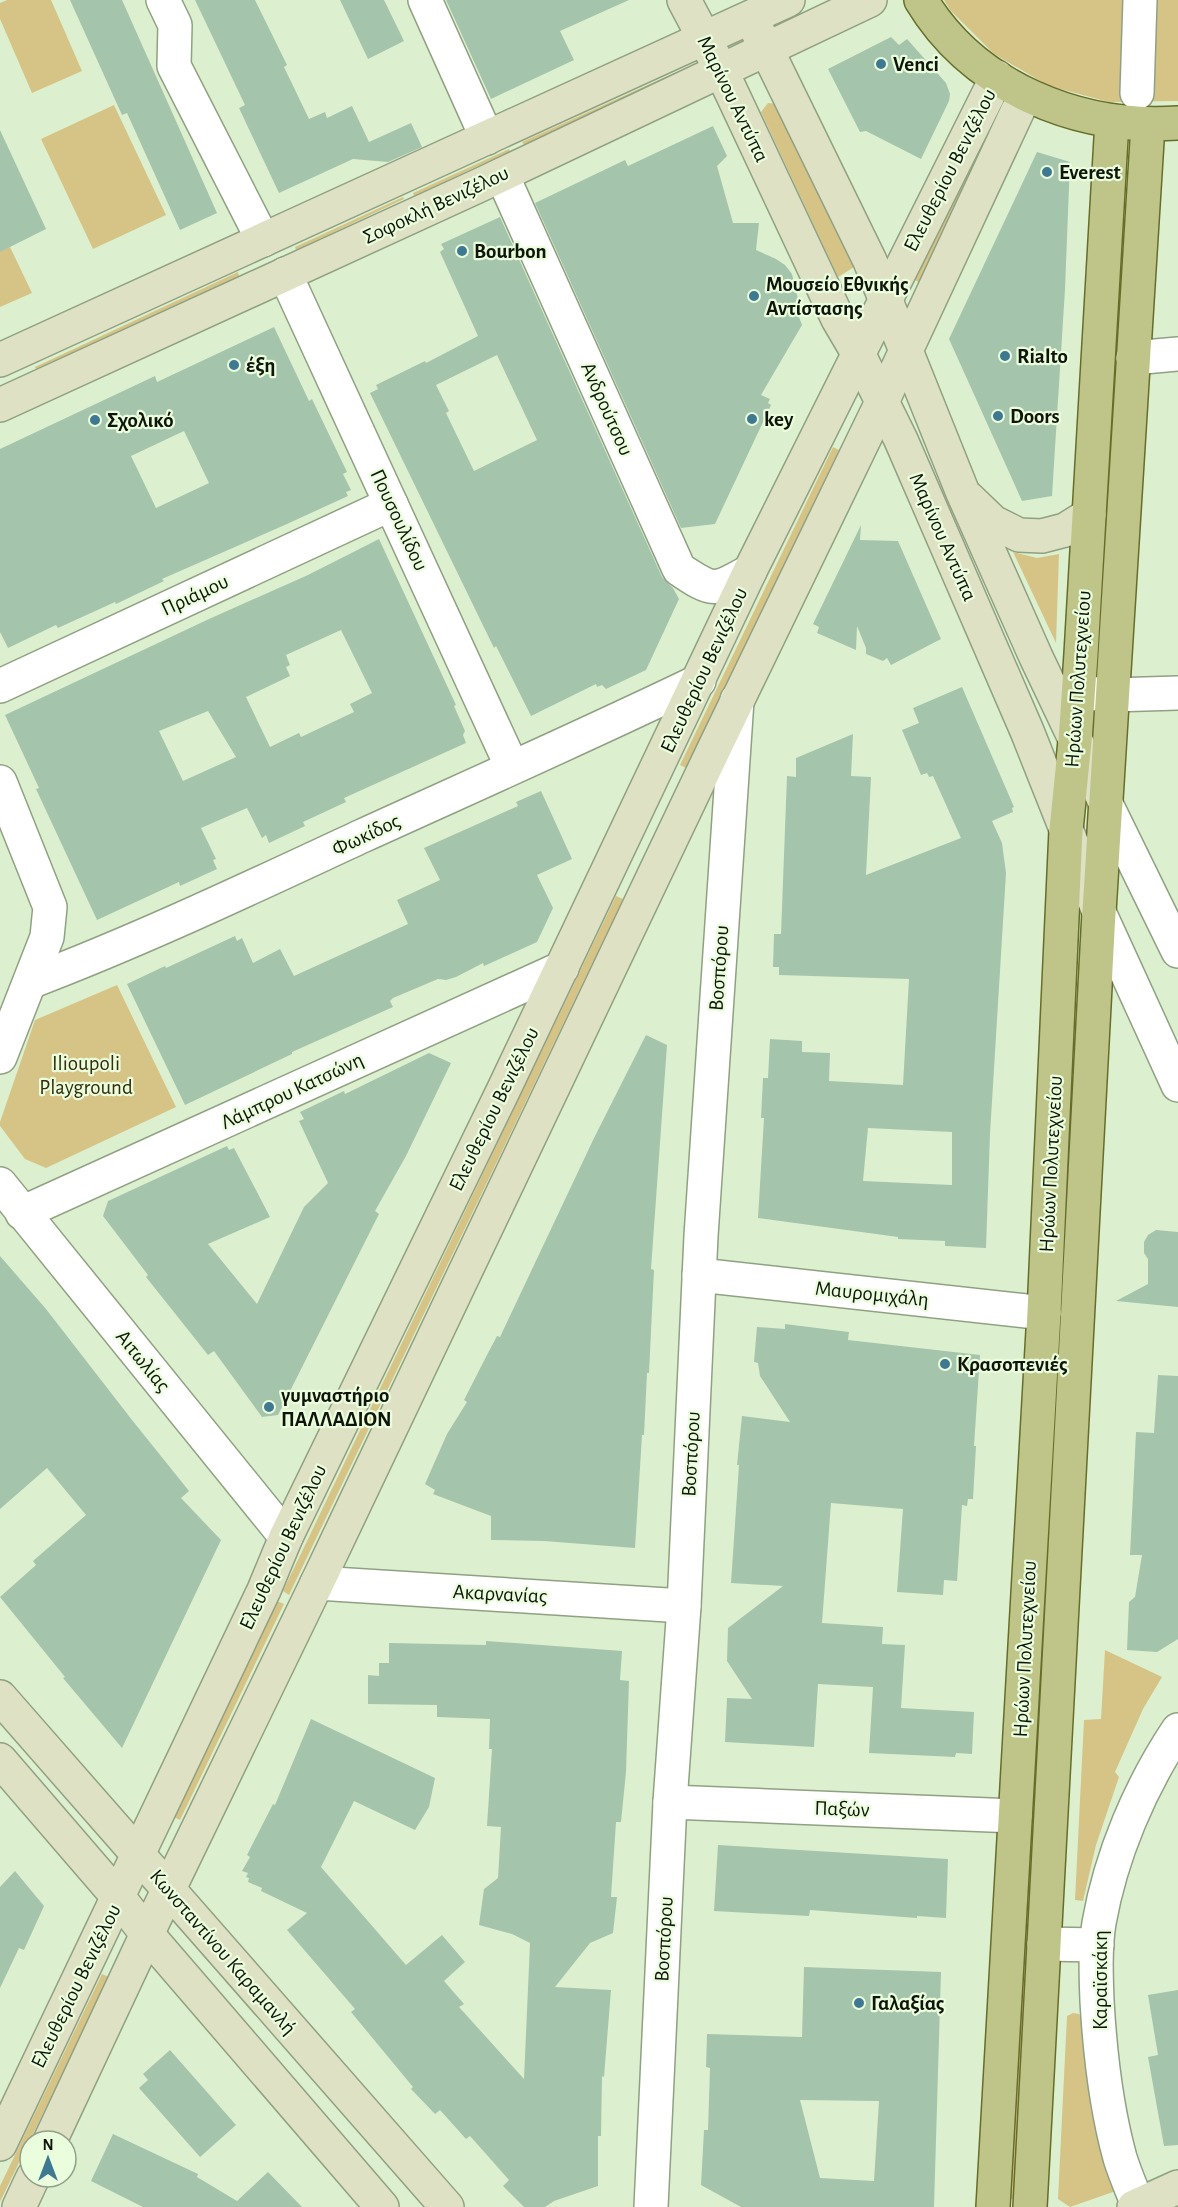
<svg xmlns="http://www.w3.org/2000/svg" width="1178" height="2207" viewBox="0 0 1178 2207" font-family="'Alegreya Sans',sans-serif">
  <style>
    .green { fill: #d6c486 }
    .building { fill: #a5c4ac; fill-rule: evenodd }
    .lines { fill: none; stroke-linecap: round; stroke-linejoin: round }
    .street-casing { stroke: #8fa182; stroke-width: 36 }
    .secondary-casing { stroke: #8fa182; stroke-width: 36 }
    .primary-casing { stroke: #666d2a; stroke-width: 36 }
    .street { stroke: #fff; stroke-width: 33 }
    .secondary { stroke: #dfe1c4; stroke-width: 33 }
    .primary { stroke: #bfc489; stroke-width: 33 }
    .poi-dot { fill: #3e7891; stroke: #eafddc; stroke-width: 2 }
    .labels { text-anchor: middle; dominant-baseline: central; stroke-width: 4.5; stroke-linejoin: round; paint-order: stroke }
    .poi-label { font-size: 21px; font-weight: bold; fill: #0f150a; stroke: #eafddc; text-anchor: start }
    .street-label { font-size: 21px; fill: #0f150a; stroke: #eafddc }
    .park-label { font-size: 21px; fill: #342c0c; stroke: #eafddc }
  </style>
  <rect width="100%" height="100%" fill="#dcf0cf"/>
  <g class="green">
    <path d="M7 0H51L82 71 32 93 0 19V3Z"/>
    <path d="M944 0H1178V101L1109 102 1049 86 994 54 950 10Z"/>
    <path d="M674 73 675 76 524 145 522 142Z"/>
    <path d="M768 103 780 104 856 266 838 277 761 112Z"/>
    <path d="M114 105 166 215 93 249 41 139Z"/>
    <path d="M982 136 989 139 920 283 913 279Z"/>
    <path d="M509 149 510 151 414 196 413 193Z"/>
    <path d="M403 197 404 199 296 250 295 247Z"/>
    <path d="M1121 221 1125 222 1112 445H1108Z"/>
    <path d="M10 247 32 293 0 307V251Z"/>
    <path d="M238 272 239 276 36 369 35 367Z"/>
    <path d="M833 447 839 450 686 768 680 765Z"/>
    <path d="M1013 552 1037 558 1059 554 1056 643Z"/>
    <path d="M616 896 623 899 289 1595 283 1591Z"/>
    <path d="M1080 940 1083 941 1060 1359 1057 1358Z"/>
    <path d="M117 985 176 1107 46 1168 25 1159 0 1126V1122L35 1020Z"/>
    <path d="M1056 1368 1059 1369 1013 2199H1010Z"/>
    <path d="M277 1601 284 1604 180 1820 174 1817Z"/>
    <path d="M1105 1650 1162 1677 1143 1709 1115 1772 1119 1777 1096 1845 1083 1901 1075 1900 1084 1720 1101 1719Z"/>
    <path d="M102 1974 109 1977 0 2202V2186Z"/>
    <path d="M1073 2013 1079 2014 1082 2018 1091 2110 1115 2189 1113 2192 1070 2207 1058 2199 1067 2016Z"/>
  </g>
  <g class="building">
    <path d="M70 0H122L217 213 180 230 127 113 122 115Z"/>
    <path d="M195 0H255L287 65 284 67 309 119 325 112 327 118 352 106 369 142 411 123 422 147 388 162 353 159 279 193 239 108 245 105Z"/>
    <path d="M340 0H384L404 41 368 59Z"/>
    <path d="M446 0H629L560 31 574 60 491 99Z"/>
    <path d="M891 37 899 45 907 39 946 83 950 94 949 101 921 159 866 131 860 132 828 69Z"/>
    <path d="M713 126 727 156 717 166 733 223H759L756 250 776 259 785 265 792 274 798 299 796 309 802 325 761 395 770 399 768 403 771 405 715 524 681 528 535 203 625 160 628 166Z"/>
    <path d="M0 130 46 229 0 252Z"/>
    <path d="M1037 152 1070 162 1065 289 1052 496 1022 501 949 339Z"/>
    <path d="M500 217 662 577 673 588 679 599 646 670 606 689 602 685 597 687 596 684 531 716 496 646 494 648 370 393 378 389 376 385 425 361 426 363 478 336 440 252 444 249 441 244ZM497 355 537 440 474 471 446 413 449 411 436 385Z"/>
    <path d="M274 327 309 401 312 399 347 472 343 474 351 490 346 492 348 496 287 524 162 579 164 581 116 604 115 602 58 628 56 625 8 648 0 632V449L155 376 157 382ZM184 431 209 483 156 508 131 456Z"/>
    <path d="M861 525 860 540 898 541 941 639 891 665 887 658 883 661 866 654V648L857 626 856 650 817 633 819 627 813 624Z"/>
    <path d="M379 539 456 705 454 706 465 731 463 735 466 743 344 798 346 802 303 822 305 826 269 843 266 835 262 838 247 808 201 828 216 859 213 860 217 869 180 886 179 882 97 920 36 789 39 788 5 715 209 619 308 575ZM341 630 372 693 350 704 354 712 301 737 299 733 270 747 246 697 290 676 286 667 290 665 286 655ZM208 711 236 757 183 781 159 731Z"/>
    <path d="M962 687 1014 807 1012 808 1013 812 992 821 1002 843 1006 873 990 1134 986 1248 945 1246V1241L898 1239V1237L758 1218 764 1118H761L763 1078H768L770 1039 802 1041V1052L830 1053 829 1081 903 1085 909 979 779 975V967H773L774 934H781L787 776 796 777V758L853 734 851 776 871 777 866 875 961 838 933 776 929 777 927 773 921 775 902 730 919 723 913 708ZM868 1128 952 1132V1185L863 1181Z"/>
    <path d="M541 791 572 859 537 875 553 908 537 942 484 966 483 963 456 977 446 980 438 979 393 998 390 1001 393 1007 292 1052V1054L185 1105 127 984 165 966 166 968 235 936 237 941 242 938 253 963 280 949 294 976 408 924 397 900 440 880 424 848 518 806 516 802Z"/>
    <path d="M646 1035 667 1045 651 1269 654 1270 649 1373H647L644 1435H642L635 1548 544 1541 491 1540V1516L433 1494 435 1490 425 1484 447 1434 467 1402 464 1400 488 1353 497 1336 500 1337 594 1138Z"/>
    <path d="M429 1053 451 1063 406 1156 375 1211 379 1214 278 1415 262 1417 214 1351 208 1355 146 1277 148 1275 103 1216 108 1201 227 1146 229 1150 234 1148 270 1217 208 1244 257 1304 304 1207 328 1183 299 1121 304 1119 300 1112 344 1091 345 1094Z"/>
    <path d="M1156 1230 1178 1232V1307L1116 1301 1148 1284V1259L1144 1253V1242L1148 1235Z"/>
    <path d="M0 1256 46 1309 132 1420 189 1491 181 1498 221 1540 122 1748 63 1678 65 1677 0 1597 36 1565 33 1561 86 1515 47 1468 0 1509Z"/>
    <path d="M785 1324 849 1332 848 1340 980 1355 974 1446H976L973 1499H968L967 1506 962 1505 957 1581 944 1580 943 1595 897 1592 903 1509 831 1503 822 1623 883 1627 882 1644 905 1645 901 1708 974 1712 972 1754 956 1753 955 1757 869 1753 873 1687 818 1684 814 1747 725 1742 727 1698 752 1699 727 1661 728 1628 783 1586 731 1583 739 1465H737L742 1416 790 1422 760 1376 758 1363 754 1362 757 1327 785 1329Z"/>
    <path d="M1158 1375 1178 1376V1639L1157 1652 1127 1650 1129 1602 1135 1597 1142 1555H1130L1136 1432 1154 1433Z"/>
    <path d="M486 1641 622 1651 620 1680 629 1681 626 1772 621 1822H616L611 1897H617L613 1933 590 1943 555 1987 611 1990 604 2077 602 2076 601 2136H598V2186L554 2201 545 2207H524L503 2186 509 2180 470 2136 466 2139 440 2110 435 2114 411 2089 413 2087 351 2012 355 2009 287 1930 307 1913 261 1891 262 1888 248 1882 249 1878 246 1877 248 1873 242 1871 250 1857 247 1855 273 1804 275 1805 311 1719 435 1778 429 1807 415 1830 354 1801 321 1867 406 1965 442 1935 465 1962 444 1981 464 2004 459 2007 524 2079 530 1943 512 1934 479 1925 484 1889 498 1878 501 1827 487 1826 492 1749H489L490 1719 437 1717V1705L368 1704V1675L379 1676V1663H389V1643L486 1645Z"/>
    <path d="M718 1845 948 1859 946 1918 917 1916V1918L810 1910 809 1916 714 1911Z"/>
    <path d="M15 1871 44 1906 24 1950 19 1948 0 1988V1887Z"/>
    <path d="M804 1967 941 1972 934 2207H741L701 2185 704 2130H708L710 2068 706 2067 707 2034 802 2037ZM800 2100 879 2101 874 2181 820 2178Z"/>
    <path d="M1178 1990V2145L1164 2146 1148 2057 1158 2055 1148 1995Z"/>
    <path d="M170 2050 236 2125 200 2157 139 2088 148 2080 143 2074Z"/>
    <path d="M113 2134 198 2174 197 2177 237 2201 268 2172 302 2207H143L91 2181Z"/>
  </g>
  <g class="lines">
    <defs>
      <g id="street">
        <path d="M163 0 175 25 174 66 263 240"/>
        <path d="M425 0 487 138"/>
        <path d="M1137 93 1140 0"/>
        <path d="M502 175 679 569C713 592 714 592 750 571"/>
        <path d="M285 274 512 767"/>
        <path d="M1133 358 1178 354"/>
        <path d="M0 686 391 504"/>
        <path d="M1084 693 1112 695 1178 693"/>
        <path d="M0 782 50 907 47 937 0 1057"/>
        <path d="M1106 804 1178 951"/>
        <path d="M1099 912 1178 1085"/>
        <path d="M30 982C143 939 252 887 362 836 474 785 587 735 699 681"/>
        <path d="M0 1184 286 1537"/>
        <path d="M22 1213 562 968"/>
        <path d="M699 1275 1044 1313"/>
        <path d="M317 1583 684 1606"/>
        <path d="M670 1802 1015 1816"/>
        <path d="M1044 1944 1097 1945"/>
        <path d="M1138 2205C1132 2190 1125 2174 1120 2158 1106 2107 1100 2054 1097 2001 1096 1975 1095 1948 1099 1923 1111 1855 1140 1787 1178 1730"/>
        <path d="M651 2207 670 1802 684 1606 701 1236 737 700"/>
      </g>
      <g id="secondary">
        <path d="M684 0 721 70 838 319 858 353 901 440 1027 731 1099 912"/>
        <path d="M757 30 870 261 963 493 1036 657 1106 804"/>
        <path d="M0 360 788 0"/>
        <path d="M0 405 480 185 870 0"/>
        <path d="M968 498 993 522 1019 535 1042 536 1065 530 1089 515"/>
        <path d="M0 1697 447 2207"/>
        <path d="M0 1760 119 1898 147 1934 382 2207"/>
        <path d="M50 2141 147 1934 317 1583 714 749 882 402 1025 95"/>
        <path d="M0 2144 264 1590 286 1537 503 1091 750 571 997 77"/>
        <path d="M19 2207 33 2177"/>
        <path d="M1134 2207 1178 2187"/>
      </g>
      <g id="primary">
        <path d="M921 0C974 88 1079 130 1178 123"/>
        <path d="M993 2207 1044 1313 1066 830 1075 741 1081 654 1112 121"/>
        <path d="M1030 2207 1099 912 1148 125"/>
      </g>
    </defs>
    <use href="#street" class="street-casing"/>
    <use href="#secondary" class="secondary-casing"/>
    <use href="#primary" class="primary-casing"/>
    <use href="#street" class="street"/>
    <use href="#secondary" class="secondary"/>
    <use href="#primary" class="primary"/>
  </g>
  <g class="poi-dot">
    <circle cx="881" cy="64" r="6"/>
    <circle cx="1047" cy="172" r="6"/>
    <circle cx="462" cy="251" r="6"/>
    <circle cx="754" cy="296" r="6"/>
    <circle cx="1005" cy="356" r="6"/>
    <circle cx="234" cy="365" r="6"/>
    <circle cx="998" cy="416" r="6"/>
    <circle cx="752" cy="419" r="6"/>
    <circle cx="95" cy="420" r="6"/>
    <circle cx="945" cy="1364" r="6"/>
    <circle cx="269" cy="1407" r="6"/>
    <circle cx="859" cy="2003" r="6"/>
  </g>
  <g class="labels">
    <g class="poi-label">
      <text x="893" y="64">Venci</text>
      <text x="1059" y="172">Everest</text>
      <text x="474" y="251">Bourbon</text>
      <text x="766" y="284">Μουσείο Εθνικής<tspan x="766" dy="24">Αντίστασης</tspan></text>
      <text x="1017" y="356">Rialto</text>
      <text x="246" y="365">έξη</text>
      <text x="1010" y="416">Doors</text>
      <text x="764" y="419">key</text>
      <text x="107" y="420">Σχολικό</text>
      <text x="957" y="1364">Κρασοπενιές</text>
      <text x="281" y="1395">γυμναστήριο<tspan x="281" dy="24">ΠΑΛΛΑΔΙΟΝ</tspan></text>
      <text x="871" y="2003">Γαλαξίας</text>
    </g>
    <g class="street-label">
      <text transform="translate(733 99) rotate(64)">Μαρίνου Αντύπα</text>
      <text transform="translate(950 170) rotate(-63)">Ελευθερίου Βενιζέλου</text>
      <text transform="translate(436 205) rotate(-25)">Σοφοκλή Βενιζέλου</text>
      <text transform="translate(607 409) rotate(66)">Ανδρούτσου</text>
      <text transform="translate(399 520) rotate(65)">Πουσουλίδου</text>
      <text transform="translate(943 537) rotate(66)">Μαρίνου Αντύπα</text>
      <text transform="translate(195 595) rotate(-25)">Πριάμου</text>
      <text transform="translate(704 670) rotate(-65)">Ελευθερίου Βενιζέλου</text>
      <text transform="translate(1078 679) rotate(-86)">Ηρώων Πολυτεχνείου</text>
      <text transform="translate(366 835) rotate(-25)">Φωκίδος</text>
      <text transform="translate(719 968) rotate(-86)">Βοσπόρου</text>
      <text transform="translate(292 1091) rotate(-25)">Λάμπρου Κατσώνη</text>
      <text transform="translate(494 1109) rotate(-64)">Ελευθερίου Βενιζέλου</text>
      <text transform="translate(1051 1164) rotate(-87)">Ηρώων Πολυτεχνείου</text>
      <text transform="translate(872 1294) rotate(6)">Μαυρομιχάλη</text>
      <text transform="translate(143 1361) rotate(51)">Αιτωλίας</text>
      <text transform="translate(691 1454) rotate(-87)">Βοσπόρου</text>
      <text transform="translate(283 1547) rotate(-65)">Ελευθερίου Βενιζέλου</text>
      <text transform="translate(500 1594) rotate(3)">Ακαρνανίας</text>
      <text transform="translate(1025 1649) rotate(-87)">Ηρώων Πολυτεχνείου</text>
      <text transform="translate(842 1809) rotate(2)">Παξών</text>
      <text transform="translate(664 1939) rotate(-87)">Βοσπόρου</text>
      <text transform="translate(223 1952) rotate(49)">Κωνσταντίνου Καραμανλή</text>
      <text transform="translate(1100 1980) rotate(-90)">Καραϊσκάκη</text>
      <text transform="translate(76 1986) rotate(-64)">Ελευθερίου Βενιζέλου</text>
    </g>
    <g class="park-label">
      <text x="86" y="1063">Ilioupoli<tspan x="86" dy="24">Playground</tspan></text>
    </g>
  </g>
  <g transform="translate(48 2159)"><circle r="28" fill="#eafddc" stroke="#92a088" stroke-width="1.5"/>
  <path d="M0-4.5L10 22L0 15L-10 22Z" fill="#3e7891"/>
  <text y="-9" font-size="16" font-weight="bold" text-anchor="middle" fill="#0f150a">N</text>
  </g>
</svg>
